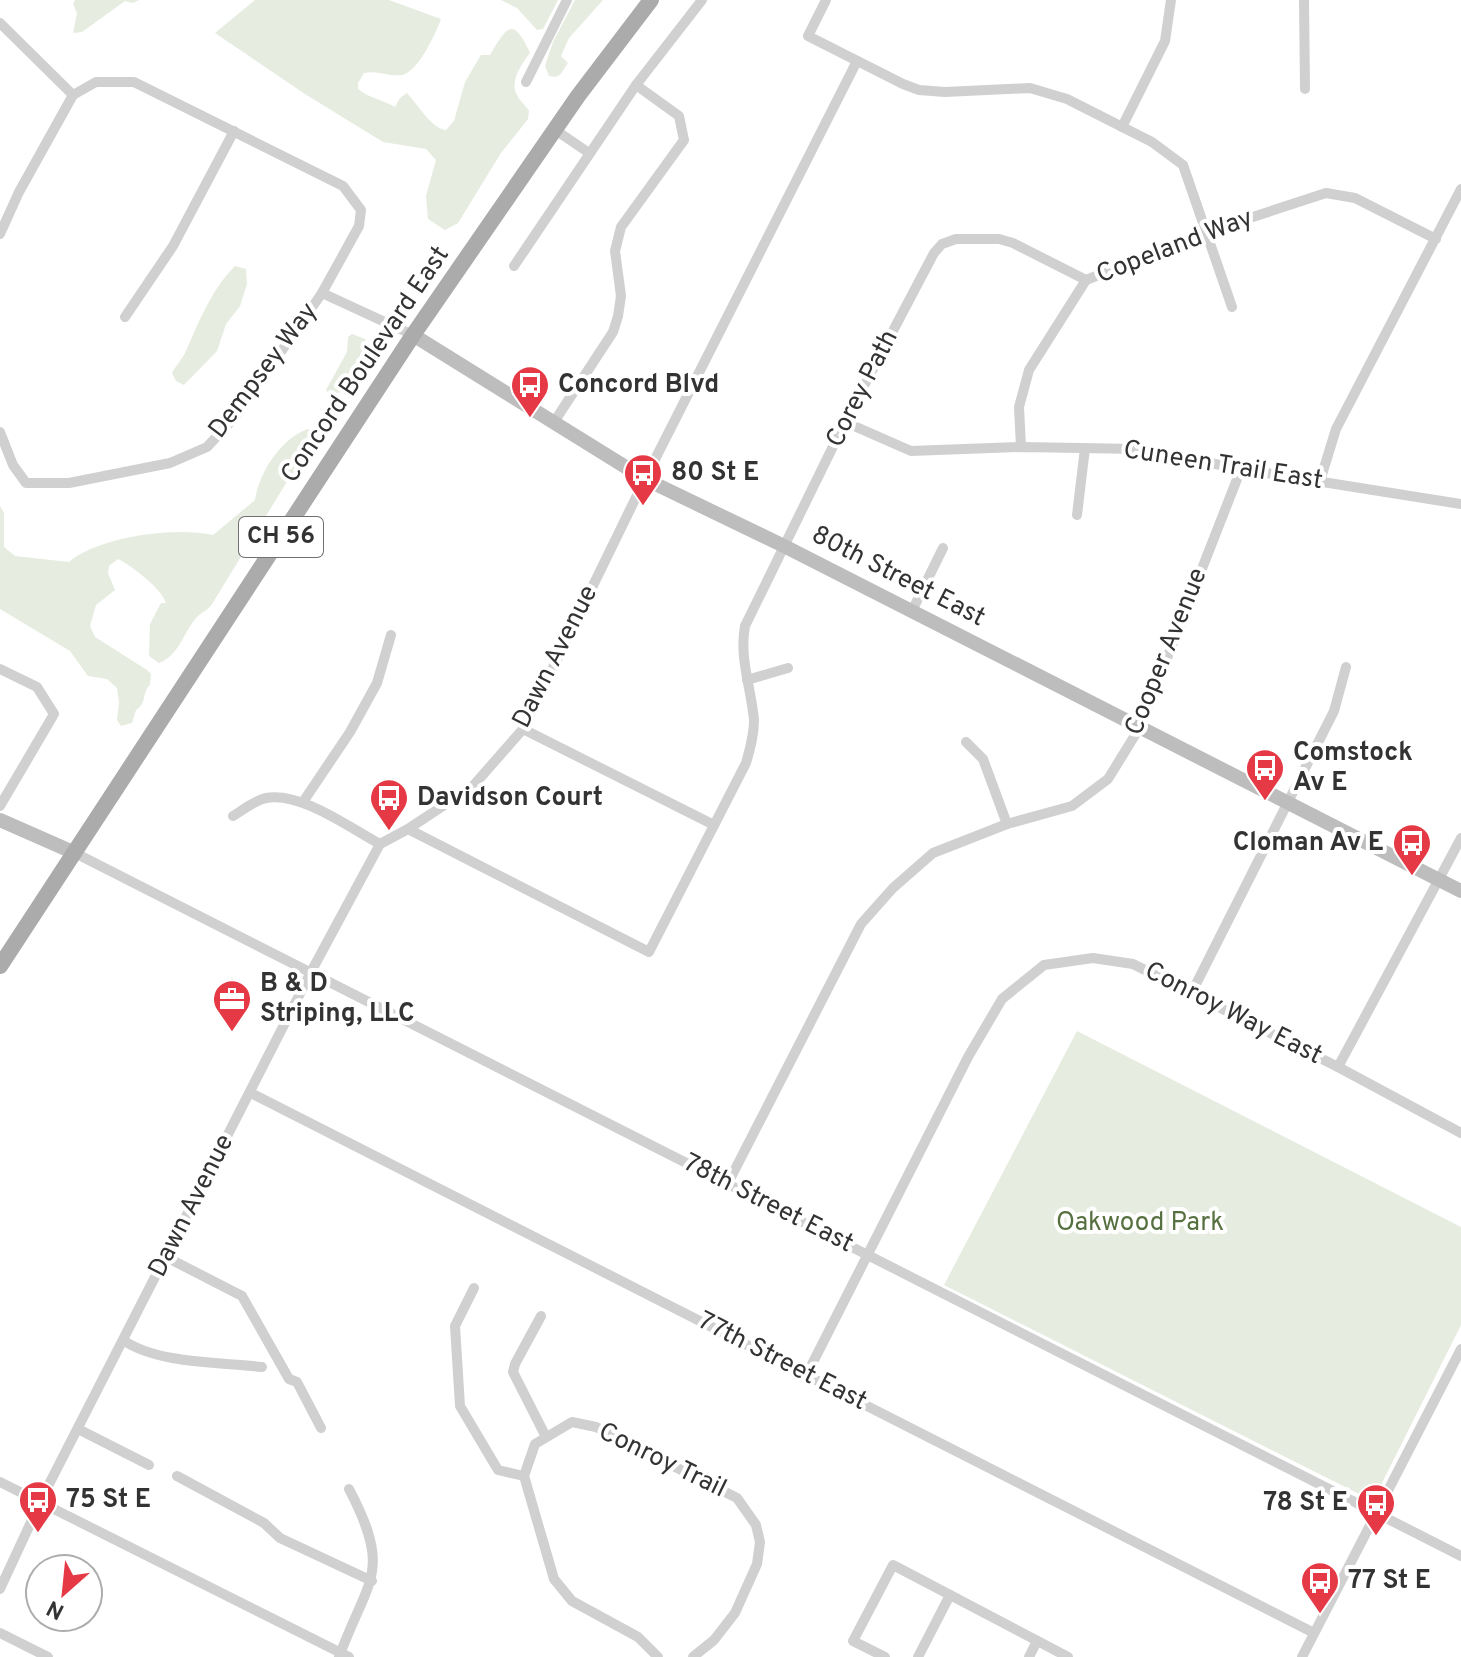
<svg xmlns="http://www.w3.org/2000/svg" width="1461" height="1657" viewBox="0 0 1461 1657" font-family="Overpass,sans-serif">
  <style>
    .green { fill: #e6ecdf }
    .lines { fill: none; stroke-linecap: round; stroke-linejoin: round }
    .street { stroke: #d0d0d0; stroke-width: 10 }
    .secondary { stroke: #bdbdbd; stroke-width: 14 }
    .primary { stroke: #ababab; stroke-width: 16 }
    .labels { text-anchor: middle; dominant-baseline: central; stroke-width: 8; stroke-linejoin: round; paint-order: stroke }
    .shield { fill: #fff; stroke: #707070; stroke-width: 2 }
    .shield-label { font-size: 24px; font-weight: bold; fill: #333 }
    .street-label { font-size: 26px; fill: #333; stroke: #fff }
    .poi-label { font-size: 26px; font-weight: bold; fill: #333; stroke: #fff; text-anchor: start }
    .park-label { font-size: 26px; fill: #56703f; stroke: #fff }
  </style>
  <rect width="100%" height="100%" fill="#fff"/>
  <g class="green">
    <path d="M75 0H139L133 3 125 1 82 32 73 33 77 13 73 4Z"/>
    <path d="M255 0H389L441 19C436 33 418 72 402 75 389 77 378 70 364 73L358 83V89C369 98 383 100 395 107L400 98 407 93C418 105 432 129 446 130L454 121 465 82 481 55H490C507 26 513 16 530 53 522 63 509 82 517 95 519 100 526 106 529 111L528 119 501 153 458 223 445 230 428 219 426 196 436 160 426 149 383 142 305 94 215 33Z"/>
    <path d="M501 0H558L543 29 537 30 517 8Z"/>
    <path d="M575 0H603L569 38 561 56 568 63 560 75 555 77 549 76 545 66 553 42Z"/>
    <path d="M235 266 246 269 247 284 240 306 226 324 217 351 184 385 176 381 172 373C176 365 182 360 186 351 199 321 212 289 235 266Z"/>
    <path d="M352 334 365 339 370 347 368 359 342 392 329 394 326 390 347 352 348 337Z"/>
    <path d="M308 429 316 432 313 447 288 480 212 604C208 610 202 612 197 617 184 631 179 656 159 663L149 656 150 624 161 603H166C162 589 132 566 118 559L109 566 108 573 115 590 96 605 90 626 95 637 147 670 151 674 150 685C142 692 147 703 136 710L132 723 121 726 117 720 119 702 117 688 107 679 88 676 70 651 0 609V506L4 513V547L15 556 69 562C97 537 175 526 213 535L255 500C259 473 281 438 308 429Z"/>
    <path d="M1077 1031 1461 1227V1325L1373 1501 944 1285Z"/>
  </g>
  <g class="lines">
    <g class="street">
      <path d="M826 0 808 36 903 84 919 90 945 92 1030 88 1067 99 1152 142 1183 165 1232 307"/>
      <path d="M1304 0 1305 89"/>
      <path d="M0 23 73 95"/>
      <path d="M526 82 567 0"/>
      <path d="M1122 127 1165 41 1171 0"/>
      <path d="M554 129 589 153"/>
      <path d="M0 234 19 192 73 95"/>
      <path d="M514 266 636 85 702 0"/>
      <path d="M322 293 413 335"/>
      <path d="M125 317 173 246 234 131"/>
      <path d="M554 422 613 332 618 316 621 296 615 251 621 227 684 140 679 116 636 85"/>
      <path d="M845 422 911 451 1021 447 1139 449 1241 469 1461 504"/>
      <path d="M0 432 13 465 26 483H69L170 463 207 447 236 416 322 293 359 226 361 210 343 186 134 82H96L73 95"/>
      <path d="M1021 447 1019 407 1029 370 1086 280 1207 232 1326 193 1355 198 1436 239"/>
      <path d="M1320 481 1336 429 1461 189"/>
      <path d="M1077 515 1085 448"/>
      <path d="M912 611 943 548"/>
      <path d="M0 669 37 687 54 714 0 806"/>
      <path d="M747 680 788 668"/>
      <path d="M523 729 714 825"/>
      <path d="M966 742 983 759 1007 824"/>
      <path d="M303 802 350 732 377 683 391 635"/>
      <path d="M233 816C243 810 255 800 266 798 300 791 350 828 380 844"/>
      <path d="M408 829 649 952 746 763C750 749 754 735 754 720 751 687 739 658 745 626L845 422 934 253 942 244 956 239H999L1013 243 1086 280"/>
      <path d="M75 853 1461 1556"/>
      <path d="M1192 992 1334 711 1346 667"/>
      <path d="M1338 1067 1461 838"/>
      <path d="M251 1093 1314 1633"/>
      <path d="M728 1183 861 924 893 888 933 853 1007 824 1072 806 1108 779 1140 727 1241 469"/>
      <path d="M166 1257 242 1296 289 1379 297 1382 321 1428"/>
      <path d="M474 1288 455 1326 460 1406 498 1470 524 1476"/>
      <path d="M541 1316 515 1364 513 1372 546 1437"/>
      <path d="M123 1340C157 1364 221 1362 262 1367"/>
      <path d="M807 1374 968 1057 1002 999 1044 965 1093 958 1133 964 1338 1067 1461 1133"/>
      <path d="M78 1429 149 1465"/>
      <path d="M177 1476 264 1523 280 1538 372 1581"/>
      <path d="M0 1482 349 1657"/>
      <path d="M0 1589 45 1492 311 972 380 844 408 829 473 786 523 729 645 479 857 61"/>
      <path d="M0 1633 48 1657"/>
      <path d="M339 1657C368 1578 393 1573 349 1489"/>
      <path d="M658 1657 638 1637 572 1601 554 1579 524 1476 535 1444 572 1422 596 1427 737 1498 756 1525 760 1542 757 1564 735 1613 714 1640 693 1657"/>
      <path d="M885 1657 853 1641 893 1565 1068 1657"/>
      <path d="M918 1657 950 1595"/>
      <path d="M1029 1657 1037 1641"/>
      <path d="M1302 1657 1461 1349"/>
    </g>
    <g class="secondary">
      <path d="M413 335 645 479 784 546 1461 891"/>
      <path d="M0 820 75 853"/>
    </g>
    <path class="primary" d="M0 966 413 335 578 96 651 0"/>
  </g>
  <defs>
    <symbol id="bus-pin" viewBox="-11 -11 22 30"><path d="M0 17L-7.5 6A9.5 9.5 0 1 1 7.5 6Z" fill="#e63946" stroke="#fff"/><path d="M-5-6H5V4H4V6H2V4H-2V6H-4V4H-5ZM-3.5-4V0h7V-4ZM-3.5 1.2v1.5H-2V1.2ZM2 1.2v1.5H3.5V1.2Z" fill="#fff"/></symbol>
    <symbol id="office-pin" viewBox="-11 -11 22 30"><path d="M0 17L-7.5 6A9.5 9.5 0 1 1 7.5 6Z" fill="#e63946" stroke="#fff"/><path d="M-6-3h4V-5.5h4V-3h4V5H-6ZM-1-4.5V-3h2v-1.5ZM-6 0V1H6V0Z" fill="#fff"/></symbol>
  </defs>
  <g fill-rule="evenodd">
    <use href="#bus-pin" x="508" y="363" width="44" height="60"/>
    <use href="#bus-pin" x="621" y="451" width="44" height="60"/>
    <use href="#bus-pin" x="1243" y="746" width="44" height="60"/>
    <use href="#bus-pin" x="367" y="776" width="44" height="60"/>
    <use href="#bus-pin" x="1390" y="821" width="44" height="60"/>
    <use href="#office-pin" x="210" y="977" width="44" height="60"/>
    <use href="#bus-pin" x="16" y="1478" width="44" height="60"/>
    <use href="#bus-pin" x="1354" y="1481" width="44" height="60"/>
    <use href="#bus-pin" x="1298" y="1559" width="44" height="60"/>
  </g>
  <g class="labels">
    <rect class="shield" x="239" y="517" width="84" height="40" rx="6"/>
    <g class="shield-label">
      <text x="281" y="537">CH 56</text>
    </g>
    <g class="street-label">
      <text transform="translate(1175 247) rotate(-21)">Copeland Way</text>
      <text transform="translate(366 365) rotate(-56)">Concord Boulevard East</text>
      <text transform="translate(264 371) rotate(-53)">Dempsey Way</text>
      <text transform="translate(863 389) rotate(-63)">Corey Path</text>
      <text transform="translate(1223 466) rotate(9)">Cuneen Trail East</text>
      <text transform="translate(898 577) rotate(27)">80th Street East</text>
      <text transform="translate(1167 652) rotate(-68)">Cooper Avenue</text>
      <text transform="translate(556 657) rotate(-63)">Dawn Avenue</text>
      <text transform="translate(1233 1014) rotate(27)">Conroy Way East</text>
      <text transform="translate(768 1204) rotate(27)">78th Street East</text>
      <text transform="translate(192 1206) rotate(-63)">Dawn Avenue</text>
      <text transform="translate(782 1362) rotate(27)">77th Street East</text>
      <text transform="translate(662 1461) rotate(26)">Conroy Trail</text>
    </g>
    <g class="poi-label">
      <text x="558" y="385">Concord Blvd</text>
      <text x="671" y="473">80 St E</text>
      <text x="1293" y="753">Comstock<tspan x="1293" dy="30">Av E</tspan></text>
      <text x="417" y="798">Davidson Court</text>
      <text x="1384" y="843" text-anchor="end">Cloman Av E</text>
      <text x="260" y="984">B &amp; D<tspan x="260" dy="30">Striping, LLC</tspan></text>
      <text x="66" y="1500">75 St E</text>
      <text x="1348" y="1503" text-anchor="end">78 St E</text>
      <text x="1348" y="1581">77 St E</text>
    </g>
    <g class="park-label">
      <text x="1140" y="1223">Oakwood Park</text>
    </g>
  </g>
  <g transform="translate(64 1593) rotate(207)"><circle r="38" fill="#ffffff" stroke="#adadad" stroke-width="2"/>
  <path d="M0-6L14 30L0 20L-14 30Z" fill="#e63946"/>
  <text y="-12" font-size="22" font-weight="bold" text-anchor="middle" fill="#333333">N</text>
  </g>
</svg>
